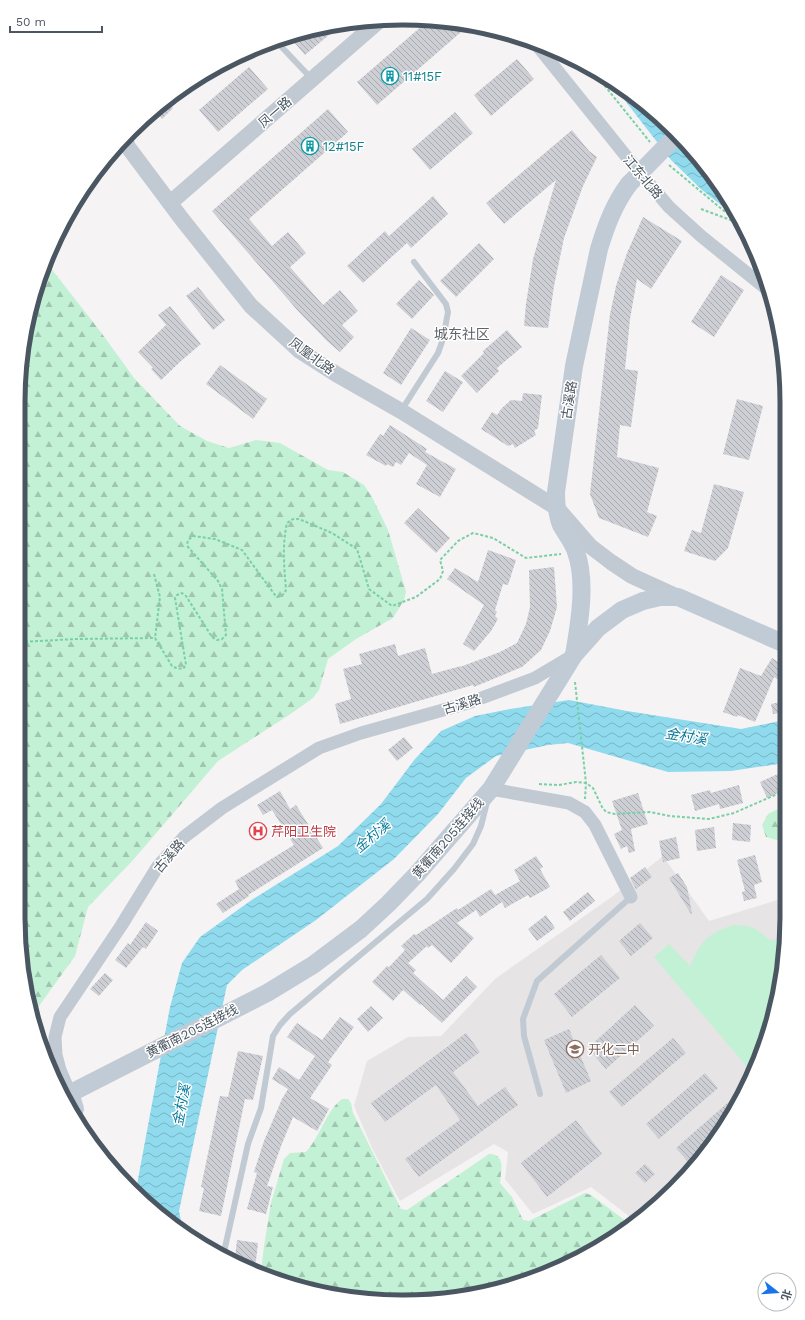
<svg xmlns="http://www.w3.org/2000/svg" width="805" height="1320" viewBox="0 0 805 1320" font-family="'Work Sans','Noto Sans SC',sans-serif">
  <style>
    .education { fill: #e6e4e5 }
    .forest { fill: url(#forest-firs) }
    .green { fill: #c3f1d5 }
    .water { fill: url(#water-waves) }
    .building { fill: url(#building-back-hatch) }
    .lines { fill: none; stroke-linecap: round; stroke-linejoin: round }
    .path { stroke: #7ad0a6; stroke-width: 2; stroke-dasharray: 3 2; stroke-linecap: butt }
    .service { stroke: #c1cad2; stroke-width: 6 }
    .minor { stroke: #c1cad2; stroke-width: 13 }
    .tertiary { stroke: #c1cad2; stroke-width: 16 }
    .secondary { stroke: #c1cbd6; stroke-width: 18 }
    .secondary-bridge { stroke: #c1cbd6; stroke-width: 18 }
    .labels { text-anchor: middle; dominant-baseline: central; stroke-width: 3; stroke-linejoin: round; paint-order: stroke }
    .culture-label { font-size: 13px; fill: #0d838f; stroke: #fff; text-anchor: start }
    .street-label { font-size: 13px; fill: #4a5661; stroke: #fff }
    .health-label { font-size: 13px; fill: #be3a42; stroke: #fff; text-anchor: start }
    .education-label { font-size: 13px; fill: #785e54; stroke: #fff; text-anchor: start }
    .neighbourhood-label { font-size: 14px; fill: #5f6368; stroke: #fff }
    .water-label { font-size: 14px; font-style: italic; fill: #0c7c9b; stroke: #fff }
    .rim { fill: none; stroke: #4a5661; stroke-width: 5 }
  </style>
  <defs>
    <pattern id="forest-firs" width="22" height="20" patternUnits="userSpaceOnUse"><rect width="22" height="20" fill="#c3f1d5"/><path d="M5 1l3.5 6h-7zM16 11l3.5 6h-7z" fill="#a0c6b0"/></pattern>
    <pattern id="water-waves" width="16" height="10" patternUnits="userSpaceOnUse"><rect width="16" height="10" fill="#90daee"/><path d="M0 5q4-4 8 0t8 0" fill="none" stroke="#78b4c4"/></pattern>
    <pattern id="building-back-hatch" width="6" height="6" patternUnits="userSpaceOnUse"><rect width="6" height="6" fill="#cdcfd5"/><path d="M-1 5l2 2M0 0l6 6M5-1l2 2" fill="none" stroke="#a8abb0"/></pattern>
  </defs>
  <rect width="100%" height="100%" fill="#f5f3f3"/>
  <path class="education" d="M663 856 709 921 784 898V967L758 1064 708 1151 634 1220 591 1187 533 1214 505 1179 508 1152 494 1144 400 1201 373 1150 354 1106 367 1061 408 1037 441 1036 495 979 613 896Z"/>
  <g class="forest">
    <path d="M46 262 100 331 134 378 180 426 207 441 229 448 256 440 280 443 328 470 343 472 364 485 372 497 388 530 406 592 404 600 393 618 356 639 328 659 319 690 313 698 292 713 218 761 134 859 88 907 75 956 34 1013 18 917 21 353Z"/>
    <path d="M784 806V848L780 841 766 837 762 825 768 814Z"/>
    <path d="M342 1099H348L351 1103 353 1113 401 1209 407 1210 489 1154C506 1154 501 1171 500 1183L512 1197 523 1220 529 1221 585 1193 591 1195 630 1224 616 1237 526 1282 402 1302 279 1282 261 1272 264 1246 271 1203 284 1159 290 1153 306 1152C320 1137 326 1111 342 1099Z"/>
  </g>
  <path class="green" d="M733 925C750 925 757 928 769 940L783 939 784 940V967L758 1064 753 1074 654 957 669 944 690 966C701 941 707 934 733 925Z"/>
  <g class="water">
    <path d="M609 80 636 97 692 149 736 210 740 220 702 190 671 160Z"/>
    <path d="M569 700 627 711 741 729 785 720V763L731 771 668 772 568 743 548 745 496 756 466 778 438 814 394 859 316 920 242 970 227 985 179 1211 183 1231 169 1223 136 1190 170 1007 182 963 200 937 253 899 338 846 381 804 415 759 441 731 475 716 510 709Z"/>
  </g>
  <g class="building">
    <path d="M430 19 468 26 377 105 357 82Z"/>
    <path d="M342 24 305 55 293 41 303 33Z"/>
    <path d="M517 59 534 79 491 116 474 95Z"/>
    <path d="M249 67 268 89 218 132 199 110Z"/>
    <path d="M166 101 173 108 162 119 154 110Z"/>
    <path d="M328 109 348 132 249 219 272 246 288 232 306 253 290 267 323 305 340 290 358 311 342 325 354 337 340 352 327 341 298 311 212 211Z"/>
    <path d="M455 112 473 133 430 170 412 149Z"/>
    <path d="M572 130 589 151 597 157 583 186 564 238 554 286 548 328 524 326 526 304 533 259 556 180 504 224 486 203Z"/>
    <path d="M433 196 448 214 411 248 407 243 363 283 347 266 385 231 389 236Z"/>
    <path d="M643 217 682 241 651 289 637 279 630 319 625 369 638 371 631 427 620 425 617 457 659 468 647 512 657 516 648 537 599 518 590 494 610 314 616 286 627 253Z"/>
    <path d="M479 243 494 259 456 297 440 281Z"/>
    <path d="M721 275 744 290 714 337 691 322Z"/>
    <path d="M419 280 434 295 412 319 396 304Z"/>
    <path d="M198 287 225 320 213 330 186 296Z"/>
    <path d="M170 306 201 344 181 361 161 380 151 369 153 368 138 352 166 325 158 315Z"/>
    <path d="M411 328 430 340 401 385 383 373Z"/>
    <path d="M507 330 522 347 497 368 499 371 477 393 461 376 484 353 483 351Z"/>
    <path d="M220 365 267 399 253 419 206 384Z"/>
    <path d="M445 371 463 382 443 412 426 401Z"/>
    <path d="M523 393 542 395 538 428 534 431 536 435 515 448 513 444 508 446 481 429 492 412 497 415 502 408 511 400 522 401Z"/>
    <path d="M737 399 763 406 749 460 723 454Z"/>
    <path d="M390 425 427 449 425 452 456 469 440 497 416 484 427 465 409 453 401 465 396 462 393 467 387 464 386 466 366 455 380 434 383 436Z"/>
    <path d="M714 484 744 492 728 548 715 561 684 551 692 530 701 533Z"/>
    <path d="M418 508 450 538 436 553 404 523Z"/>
    <path d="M488 550 516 560 508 585 503 584 495 610 497 612 495 616 498 619 491 631 474 651 463 644 484 605 447 579 455 568 478 582Z"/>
    <path d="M554 567 557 607 550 631 541 650 522 667 474 687 473 685 340 724 335 704 351 699 343 669 362 664 359 654 395 644 398 656 425 648 432 674 461 666 460 667 500 652 517 643 526 624 530 607 529 570Z"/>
    <path d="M772 658 785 666V684L774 677 755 722 738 715 737 717 723 712 740 668 761 676Z"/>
    <path d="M785 701V712L773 714 771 704Z"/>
    <path d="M404 737 413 748 397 761 388 750Z"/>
    <path d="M778 774 779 777 785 775 784 790 767 798 760 782Z"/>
    <path d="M739 785 743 803 720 809 719 804 695 811 691 795 710 790 711 793Z"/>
    <path d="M280 791 290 809 296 805 323 848 248 895 249 896 223 913 216 904 239 889 235 881 294 845 272 810 263 815 257 805Z"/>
    <path d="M638 793 648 824 631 829 635 851 629 853 627 846 621 849 614 834 622 830 612 801Z"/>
    <path d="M733 823 751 825 750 842 732 840Z"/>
    <path d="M714 827 716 848 697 851 695 830Z"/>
    <path d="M676 837 680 858 663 862 659 841Z"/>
    <path d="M755 855 762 882 754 885 757 898 744 901 742 892 745 891 737 860Z"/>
    <path d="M536 856 543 867 540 869 550 887 530 898 528 895 505 908 502 902 480 917 476 910 457 923 474 938 451 963 432 945 428 948 427 946 408 963 416 970 413 973 443 1000 466 976 477 987 442 1023 421 1004 420 1005 403 990 393 1001 372 982 387 966 389 967 405 950 401 946 414 934 416 935 457 908 458 910 491 889 495 895 520 881 514 870Z"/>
    <path d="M645 867 652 877 636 889 630 878Z"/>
    <path d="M678 873 687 887 692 913 691 914 669 878Z"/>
    <path d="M588 892 595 901 570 921 563 912Z"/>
    <path d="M546 915 555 928 537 941 528 929Z"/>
    <path d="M146 922 158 931 146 949 143 947 126 968 115 960 128 943 130 945Z"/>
    <path d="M640 923 653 938 631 956 619 941Z"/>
    <path d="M601 955 620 978 572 1017 554 994Z"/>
    <path d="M105 973 113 980 99 996 90 989Z"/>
    <path d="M635 1005 654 1026 606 1069 588 1048Z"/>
    <path d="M371 1006 383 1018 368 1032 357 1019Z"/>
    <path d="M340 1017 354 1027 328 1062 332 1065 310 1098 329 1109 317 1131 293 1117 281 1146 267 1186 273 1187 266 1214 247 1209 257 1173 254 1172 264 1141 282 1099 288 1089 272 1079 279 1067 299 1080 315 1056 287 1037 297 1023 322 1040Z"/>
    <path d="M569 1029 591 1081 566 1093 544 1040Z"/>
    <path d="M466 1033 480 1052 453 1072 478 1106 505 1087 518 1105 419 1177 405 1159 460 1120 436 1085 385 1122 371 1103Z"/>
    <path d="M673 1038 686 1053 622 1107 609 1092Z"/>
    <path d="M238 1051 263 1056 253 1100 245 1099 221 1216 199 1211 204 1188 201 1187 220 1096 228 1097Z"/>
    <path d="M705 1073 718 1088 659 1139 646 1124Z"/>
    <path d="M740 1092 741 1093 715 1138 688 1162 676 1148Z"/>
    <path d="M576 1120 602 1154 547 1197 521 1163Z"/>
    <path d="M645 1164 655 1174 645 1183 635 1173Z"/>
    <path d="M237 1240 258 1243 255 1269 235 1258Z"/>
  </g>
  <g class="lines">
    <g class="path">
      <path d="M592 70 650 142"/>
      <path d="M669 165 742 226"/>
      <path d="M701 209 736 222"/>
      <path d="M154 574 160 597 155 638"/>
      <path d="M20 642 76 639 155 638 172 666 176 668 183 669 186 665 175 598 177 595 182 593 186 596 212 637 217 640 222 639 226 635 222 589 218 581 188 547C186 541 189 539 193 536L215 539 242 550 275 595 277 597 281 596 285 593 286 589C284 564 282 547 287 523L293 519H299L332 533 357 549 369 589 392 606 416 597 440 579 443 571 440 560 458 541 473 533 493 538 526 558 561 554"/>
      <path d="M575 682 586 783 585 799"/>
      <path d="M539 784 559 785 576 782 586 783 593 788 602 807 606 812 615 814 650 812 670 816 709 819 734 813 784 791"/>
    </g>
    <g class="service">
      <path d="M275 40 311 78"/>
      <path d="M401 411 438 353 443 339 448 312 446 304 414 262"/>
      <path d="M540 1094 524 1036 523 1019 537 981 631 897"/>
      <path d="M224 1252 248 1144 261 1108 273 1036 280 1025 290 1014 427 899 454 869 473 844 481 826 487 802"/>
    </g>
    <g class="minor">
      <path d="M536 44 630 161 669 207 701 236 769 291"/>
      <path d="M491 789 569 803 585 812 595 825 631 897"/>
      <path d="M70 1093 60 1070 56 1055 55 1037 60 1017 121 926 158 866 184 837 222 808 319 748 361 733 468 703 535 678 572 656"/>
    </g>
    <g class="tertiary">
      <path d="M125 140 128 147 181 218 251 306 300 351 336 374 401 411 557 508 590 546 611 562 632 576 678 597"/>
      <path d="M170 203 380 20"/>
    </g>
    <g class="secondary">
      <path d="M574 655C579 625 587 582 576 552 573 542 566 534 561 525 557 515 556 503 556 492L574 366 599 249C606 226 614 204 629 184"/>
      <path d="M70 1093 75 1109"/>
      <path d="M67 1095 267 993 313 965 361 929 388 904 417 874 491 789 574 655 598 628 622 610 643 601 660 597H678L785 644"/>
    </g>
    <path class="secondary-bridge" d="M629 184 677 135"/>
  </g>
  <defs>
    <symbol id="building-ring" viewBox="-11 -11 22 22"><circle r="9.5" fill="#fff" stroke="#0f9aa8" stroke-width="1.5"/><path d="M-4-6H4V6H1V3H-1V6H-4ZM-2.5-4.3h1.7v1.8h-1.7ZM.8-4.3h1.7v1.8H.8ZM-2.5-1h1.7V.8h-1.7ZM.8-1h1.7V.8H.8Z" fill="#0f9aa8"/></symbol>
    <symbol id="hospital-ring" viewBox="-11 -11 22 22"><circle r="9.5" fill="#fff" stroke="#e0444e" stroke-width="1.5"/><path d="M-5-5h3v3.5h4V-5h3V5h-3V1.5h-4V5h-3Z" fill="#e0444e"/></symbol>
    <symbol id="school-ring" viewBox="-11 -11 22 22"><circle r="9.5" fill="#fff" stroke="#8d6e63" stroke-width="1.5"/><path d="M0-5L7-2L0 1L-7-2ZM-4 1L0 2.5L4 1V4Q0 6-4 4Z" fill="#8d6e63"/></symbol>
  </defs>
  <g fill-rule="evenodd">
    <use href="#building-ring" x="380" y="66" width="20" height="20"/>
    <use href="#building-ring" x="300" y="136" width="20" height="20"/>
    <use href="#hospital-ring" x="248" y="821" width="20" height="20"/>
    <use href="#school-ring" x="565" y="1039" width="20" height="20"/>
  </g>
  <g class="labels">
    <g class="culture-label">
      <text x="403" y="76">11#15F</text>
      <text x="323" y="146">12#15F</text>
    </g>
    <g class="street-label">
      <text transform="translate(275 112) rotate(-41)">凤一路</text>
      <text transform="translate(643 177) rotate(50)">江东北路</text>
      <text transform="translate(312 356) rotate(36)">凤凰北路</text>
      <text transform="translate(569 400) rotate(-81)">古溪路</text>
      <text transform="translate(462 704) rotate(-17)">古溪路</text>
      <text transform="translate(448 838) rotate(-49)">黄衢南205连接线</text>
      <text transform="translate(169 856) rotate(-50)">古溪路</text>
      <text transform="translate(192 1031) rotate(-27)">黄衢南205连接线</text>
    </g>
    <g class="health-label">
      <text x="271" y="831">芹阳卫生院</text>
    </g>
    <g class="education-label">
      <text x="588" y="1049">开化二中</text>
    </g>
    <g class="neighbourhood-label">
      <text x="462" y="334">城东社区</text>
    </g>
    <g class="water-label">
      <text transform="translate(686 736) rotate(9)">金村溪</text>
      <text transform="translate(372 836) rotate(-40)">金村溪</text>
      <text transform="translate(181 1105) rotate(-79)">金村溪</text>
    </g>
  </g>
  <path d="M0 0H805V1320H0ZM402 25H403A377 377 0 0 1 780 402V918A377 377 0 0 1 403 1295H402A377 377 0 0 1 25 918V402A377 377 0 0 1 402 25Z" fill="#fff" fill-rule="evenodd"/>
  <path class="rim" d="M402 25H403A377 377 0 0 1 780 402V918A377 377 0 0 1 403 1295H402A377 377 0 0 1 25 918V402A377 377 0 0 1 402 25Z"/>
  <g transform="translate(777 1292) rotate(107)"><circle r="19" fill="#ffffff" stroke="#b7bbc0"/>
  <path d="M0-3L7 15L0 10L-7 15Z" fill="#1a73e8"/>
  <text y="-6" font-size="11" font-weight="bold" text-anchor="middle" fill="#4a5661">北</text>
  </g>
  <path d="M10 26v6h92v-6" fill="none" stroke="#4a5661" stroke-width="2"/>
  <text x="16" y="26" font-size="12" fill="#4a5661" stroke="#ffffff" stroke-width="3" paint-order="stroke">50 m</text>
</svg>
